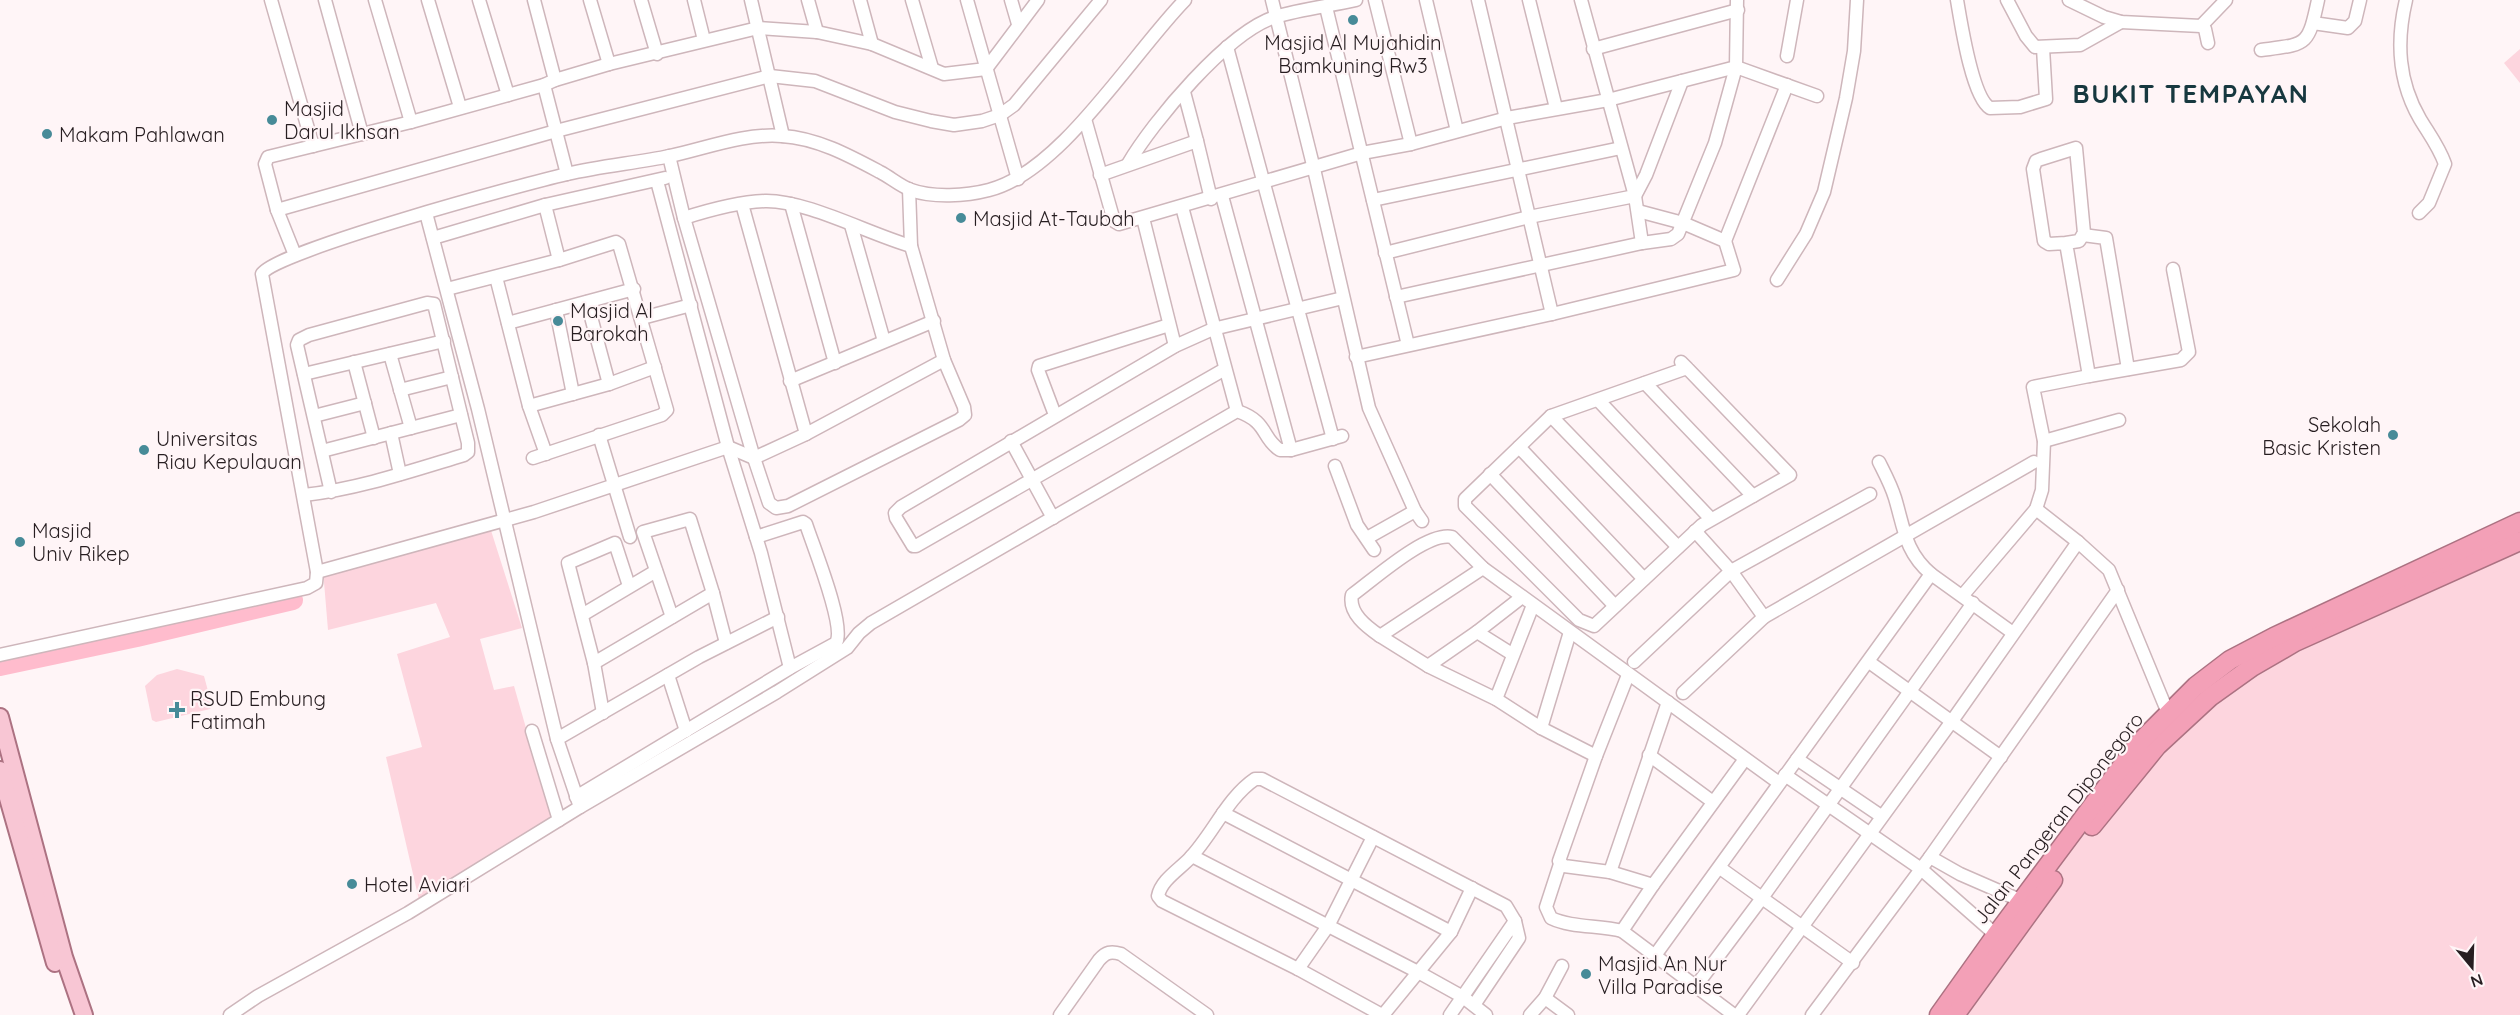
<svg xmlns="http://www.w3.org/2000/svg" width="2520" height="1015" viewBox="0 0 2520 1015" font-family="Quicksand,sans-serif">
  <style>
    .green { fill: #fdd5de }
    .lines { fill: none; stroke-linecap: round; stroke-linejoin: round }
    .river { stroke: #ffbccd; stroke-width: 20 }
    .minor-casing { stroke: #ceb6bb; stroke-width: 15 }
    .major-casing { stroke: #ac7282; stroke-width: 20 }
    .highway-casing { stroke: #ac7282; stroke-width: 21 }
    .minor { stroke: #fff; stroke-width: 12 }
    .major { stroke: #f8c6d4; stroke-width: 16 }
    .highway { stroke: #f3a0b7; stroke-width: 18 }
    .poi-dot { fill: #478b98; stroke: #fff5f7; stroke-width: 2 }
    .labels { text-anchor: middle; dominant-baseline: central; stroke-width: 4.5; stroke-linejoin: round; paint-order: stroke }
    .poi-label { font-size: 20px; fill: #271e21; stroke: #fff5f7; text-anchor: start }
    .street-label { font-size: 20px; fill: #271e21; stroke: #fff5f7 }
    .district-label { font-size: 26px; font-weight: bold; letter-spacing: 1.5px; fill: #17383f; stroke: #fff5f7 }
  </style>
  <rect width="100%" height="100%" fill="#fff5f7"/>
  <g class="green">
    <path d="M2520 49V83L2504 63Z"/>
    <path d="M488 521 522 628 480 639 494 690 514 686 552 819 419 900 386 757 422 747 397 654 450 637 436 603 328 630 323 570Z"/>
    <path d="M2520 536V1015H1950L2113 790 2208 692Z"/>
    <path d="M177 669 204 676 212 706 210 709 156 722 152 720 145 686 157 675Z"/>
  </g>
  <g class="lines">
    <path class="river" d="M0 666 137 637 293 600"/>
    <defs>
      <g id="minor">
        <path d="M271 0 313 146"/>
        <path d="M325 0 362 134"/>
        <path d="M375 0 411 122"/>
        <path d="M428 0 460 107"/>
        <path d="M479 0 508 95"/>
        <path d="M534 0 555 80"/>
        <path d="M590 0 609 64"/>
        <path d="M641 0 657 54"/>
        <path d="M694 0 704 40"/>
        <path d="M751 0 783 136"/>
        <path d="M808 0 817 32"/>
        <path d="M860 0 872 44"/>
        <path d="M912 0 932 68"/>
        <path d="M967 0 1018 179"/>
        <path d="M1011 0 1018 24"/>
        <path d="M1272 0 1314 169 1369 408 1415 511 1422 521"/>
        <path d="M1375 0 1411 144"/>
        <path d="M1426 0 1457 131"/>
        <path d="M1478 0 1552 314"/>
        <path d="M1529 0 1556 108"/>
        <path d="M1957 0C1961 23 1972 97 1990 108L2020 107 2046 99 2043 48"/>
        <path d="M2007 0 2026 36 2035 47 2080 45 2121 22"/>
        <path d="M2069 0 2104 17 2121 22 2201 26 2205 29 2208 43"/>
        <path d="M2406 0C2396 42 2398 81 2420 119 2429 134 2439 147 2445 164L2429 203 2419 213"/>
        <path d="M1326 7 1408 345"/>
        <path d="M2313 23 2348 28 2355 21 2360 0"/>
        <path d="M2201 26 2226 0"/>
        <path d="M1227 47 1333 439"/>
        <path d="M1593 49 1738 10"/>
        <path d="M2261 50C2307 44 2308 47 2318 0"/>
        <path d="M1787 56 1797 0"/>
        <path d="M986 69 1038 0"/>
        <path d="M544 85 567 174"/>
        <path d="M1184 92 1197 141"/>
        <path d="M1085 119 1114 221 1119 224 1362 153 1411 144 1507 118 1608 100 1736 67 1737 0"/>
        <path d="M669 156 684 218 754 458 769 503 776 508 788 506 959 420 965 415 964 407 944 360 911 246 909 189"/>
        <path d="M1128 164C1153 121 1228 32 1275 17 1301 9 1330 6 1356 0"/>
        <path d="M1100 175 1197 141 1211 199"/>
        <path d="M657 181 728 447 761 553 790 668"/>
        <path d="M1222 196 1291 450"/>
        <path d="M1635 196 1646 175 1682 81"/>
        <path d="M1373 200 1621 148"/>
        <path d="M742 204 806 434"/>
        <path d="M791 204 835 363"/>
        <path d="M545 205 559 260"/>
        <path d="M1182 207 1237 411"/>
        <path d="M277 210 556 131 770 76 815 81 895 112 931 121 954 125 982 121 1000 115 1014 105 1101 0"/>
        <path d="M426 213 478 409 557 739 580 807"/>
        <path d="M684 218C709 210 738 202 765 201 806 200 869 234 911 246"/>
        <path d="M1143 218 1175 346"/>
        <path d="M851 225 884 341"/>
        <path d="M2083 235 2106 238 2128 369"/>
        <path d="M433 238 545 205 665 178"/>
        <path d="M1725 241 1787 85"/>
        <path d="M1642 243 1671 239 1678 234 1715 143 1736 67 1817 96"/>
        <path d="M1385 253 1529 217 1635 196"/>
        <path d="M295 255 277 210 265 164 268 157 411 122 544 85 555 80 609 64 758 28 817 32 872 44 944 74 986 69"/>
        <path d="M496 277 529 406 546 454"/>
        <path d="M1777 280 1806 234 1824 192 1846 98 1854 51 1857 0"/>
        <path d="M447 289 559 260 616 242 619 244 667 410 662 415 533 458"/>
        <path d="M1396 297 1642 243 1635 196 1581 0"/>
        <path d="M587 302 609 384"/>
        <path d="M556 310 573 394"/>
        <path d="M642 318 691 305"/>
        <path d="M508 323 634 289"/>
        <path d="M390 354 411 428"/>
        <path d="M1356 357 1552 314 1734 270 1725 241 1683 223 1638 211"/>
        <path d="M354 362 374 438"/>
        <path d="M1681 362 1687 368 1790 475 1702 525 1594 626 1579 620 1465 506V499L1551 416 1687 368"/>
        <path d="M1225 369 916 546H913L896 518 895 513 901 507 1175 346 1213 329 1343 298"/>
        <path d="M304 374 444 341"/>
        <path d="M2089 376 2181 360 2189 352 2173 269"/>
        <path d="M790 381 934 321"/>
        <path d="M1645 383 1753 496"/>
        <path d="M400 390 452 377"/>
        <path d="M1598 400 1711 519"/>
        <path d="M529 406 609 384 655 367"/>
        <path d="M1055 415 1038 370 1039 366 1169 325"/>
        <path d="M314 416 365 403"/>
        <path d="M1551 416 1678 547"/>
        <path d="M391 433 400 474"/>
        <path d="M599 435 630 537"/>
        <path d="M1011 441 1053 518"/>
        <path d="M2044 441 2119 420"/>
        <path d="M1519 447 1644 579"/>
        <path d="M322 451 461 415"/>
        <path d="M1879 462C1885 474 1891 485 1895 498 1904 528 1905 552 1931 574"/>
        <path d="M1335 466 1357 525 1374 550"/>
        <path d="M1490 474 1615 606"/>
        <path d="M304 495C358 489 411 471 464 455L468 452V443L434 304 427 303 309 335 299 340 297 345 331 492"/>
        <path d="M2036 509 2078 542 2109 570 2168 713"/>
        <path d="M1367 538 1415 511"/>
        <path d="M1483 568 1380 636 1428 666 1477 632 1512 654"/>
        <path d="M317 572 534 512 728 447 754 458 806 434 944 360"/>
        <path d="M629 586 615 543 568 563 594 663 713 593"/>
        <path d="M1963 595 2036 509 2042 490 2044 441 2033 387 2089 376 2066 243 2079 241 2084 233 2076 148 2041 159 2036 161 2033 169 2044 241 2049 244 2066 243"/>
        <path d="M582 615 656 571"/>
        <path d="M672 617 643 532 690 519 713 593 726 643"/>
        <path d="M1764 617 2034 462"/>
        <path d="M1477 632 1522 597"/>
        <path d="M1380 636C1367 627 1348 613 1352 595 1373 580 1427 531 1452 537L1483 568 1779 783"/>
        <path d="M0 655 307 588 316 583 317 572 262 274C272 252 528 183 567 174 601 166 636 163 670 156 707 148 744 133 782 136 817 138 850 156 880 172 890 177 900 186 911 190 933 198 966 196 989 190 1061 172 1132 54 1185 0"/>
        <path d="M1634 662 1731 571 1695 531"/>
        <path d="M1869 662 2001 757"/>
        <path d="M594 663 603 713"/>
        <path d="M1428 666 1496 699 1541 728 1596 756"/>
        <path d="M668 675 686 731"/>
        <path d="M1628 675 1596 756 1559 861 1564 866 1610 872 1653 885"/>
        <path d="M1683 693 1764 617 1731 571 1870 494"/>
        <path d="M1496 699 1533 605"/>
        <path d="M1541 728 1570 632"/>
        <path d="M532 731 559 820"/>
        <path d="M557 739 699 657 778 617"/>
        <path d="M1649 755 1713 802"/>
        <path d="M1797 759 1881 816"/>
        <path d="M1785 775 1921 869 1996 935"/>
        <path d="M576 797 790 668 836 643C846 626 813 546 806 524L803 522 756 537"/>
        <path d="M1223 813 1451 932"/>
        <path d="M1192 856 1418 972 1463 997 1486 1015"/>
        <path d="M1930 857 1960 874 2022 901"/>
        <path d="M1560 864 1546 907 1551 918C1572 928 1599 925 1622 931L1734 1015"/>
        <path d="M1720 868 1853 963"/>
        <path d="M1610 872 1668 702"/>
        <path d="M1622 931 1653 885 1745 759"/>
        <path d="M1656 954 1931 574 2013 633"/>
        <path d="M1298 969 1328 926 1373 837"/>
        <path d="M1696 986 1762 898 1973 603"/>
        <path d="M1545 998 1568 1015"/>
        <path d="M230 1015 258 996 408 913 580 807 777 692 847 648 859 633 871 623 1230 415 1237 411C1269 422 1261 438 1280 450H1291L1342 436"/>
        <path d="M1060 1015 1099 960C1106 952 1111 951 1121 954L1207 1015"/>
        <path d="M1382 1015 1298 969 1162 901 1158 896C1161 880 1180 869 1190 858 1213 834 1227 798 1255 779H1262L1506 906 1515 921 1519 938 1474 1005"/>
        <path d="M1383 1015 1451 932 1472 888"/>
        <path d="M1450 1015 1515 921"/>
        <path d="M1530 1015 1545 998 1562 966"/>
        <path d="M1738 1015 1952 721 2078 542"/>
        <path d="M1812 1015 1930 857 2118 590"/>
      </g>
      <g id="major">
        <path d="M0 717 64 957 84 1015"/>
        <path d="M0 770 55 963"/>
      </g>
      <g id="highway">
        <path d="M2092 826 2157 746 2210 697 2252 667 2295 642 2520 541"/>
        <path d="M1939 1015 1996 935 2140 742 2196 686 2230 660 2274 637 2520 522"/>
        <path d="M1955 1015 2053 880"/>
      </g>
    </defs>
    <use href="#minor" class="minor-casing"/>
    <use href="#major" class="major-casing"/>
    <use href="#highway" class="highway-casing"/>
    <use href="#minor" class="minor"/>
    <use href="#major" class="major"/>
    <use href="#highway" class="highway"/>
  </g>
  <g class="poi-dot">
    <circle cx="1353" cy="20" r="6"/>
    <circle cx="272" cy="120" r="6"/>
    <circle cx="47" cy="134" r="6"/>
    <circle cx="961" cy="218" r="6"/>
    <circle cx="558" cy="321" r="6"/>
    <circle cx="2393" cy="435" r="6"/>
    <circle cx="144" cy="450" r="6"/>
    <circle cx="20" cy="542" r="6"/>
    <path d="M174 701h6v6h6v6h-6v6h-6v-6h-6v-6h6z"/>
    <circle cx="352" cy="884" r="6"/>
    <circle cx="1586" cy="974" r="6"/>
  </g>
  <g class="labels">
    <g class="poi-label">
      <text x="1353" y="42" text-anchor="middle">Masjid Al Mujahidin<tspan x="1353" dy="23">Bamkuning Rw3</tspan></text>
      <text x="284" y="108">Masjid<tspan x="284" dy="23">Darul Ikhsan</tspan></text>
      <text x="59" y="134">Makam Pahlawan</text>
      <text x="973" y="218">Masjid At-Taubah</text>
      <text x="570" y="310">Masjid Al<tspan x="570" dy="23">Barokah</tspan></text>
      <text x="2381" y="424" text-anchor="end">Sekolah<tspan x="2381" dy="23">Basic Kristen</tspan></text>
      <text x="156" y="438">Universitas<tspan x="156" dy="23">Riau Kepulauan</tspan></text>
      <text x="32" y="530">Masjid<tspan x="32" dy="23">Univ Rikep</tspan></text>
      <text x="190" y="698">RSUD Embung<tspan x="190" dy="23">Fatimah</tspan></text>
      <text x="364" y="884">Hotel Aviari</text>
      <text x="1598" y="963">Masjid An Nur<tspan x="1598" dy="23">Villa Paradise</tspan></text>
    </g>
    <g class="street-label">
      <text transform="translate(2058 818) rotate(-52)">Jalan Pangeran Diponegoro</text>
    </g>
    <g class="district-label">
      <text x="2191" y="93">BUKIT TEMPAYAN</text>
    </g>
  </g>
  <g transform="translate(2472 967) rotate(161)" stroke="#fff5f7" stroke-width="4.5" paint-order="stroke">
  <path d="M0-4.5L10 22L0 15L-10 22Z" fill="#271e21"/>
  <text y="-9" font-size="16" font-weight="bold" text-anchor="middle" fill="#271e21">N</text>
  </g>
</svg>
